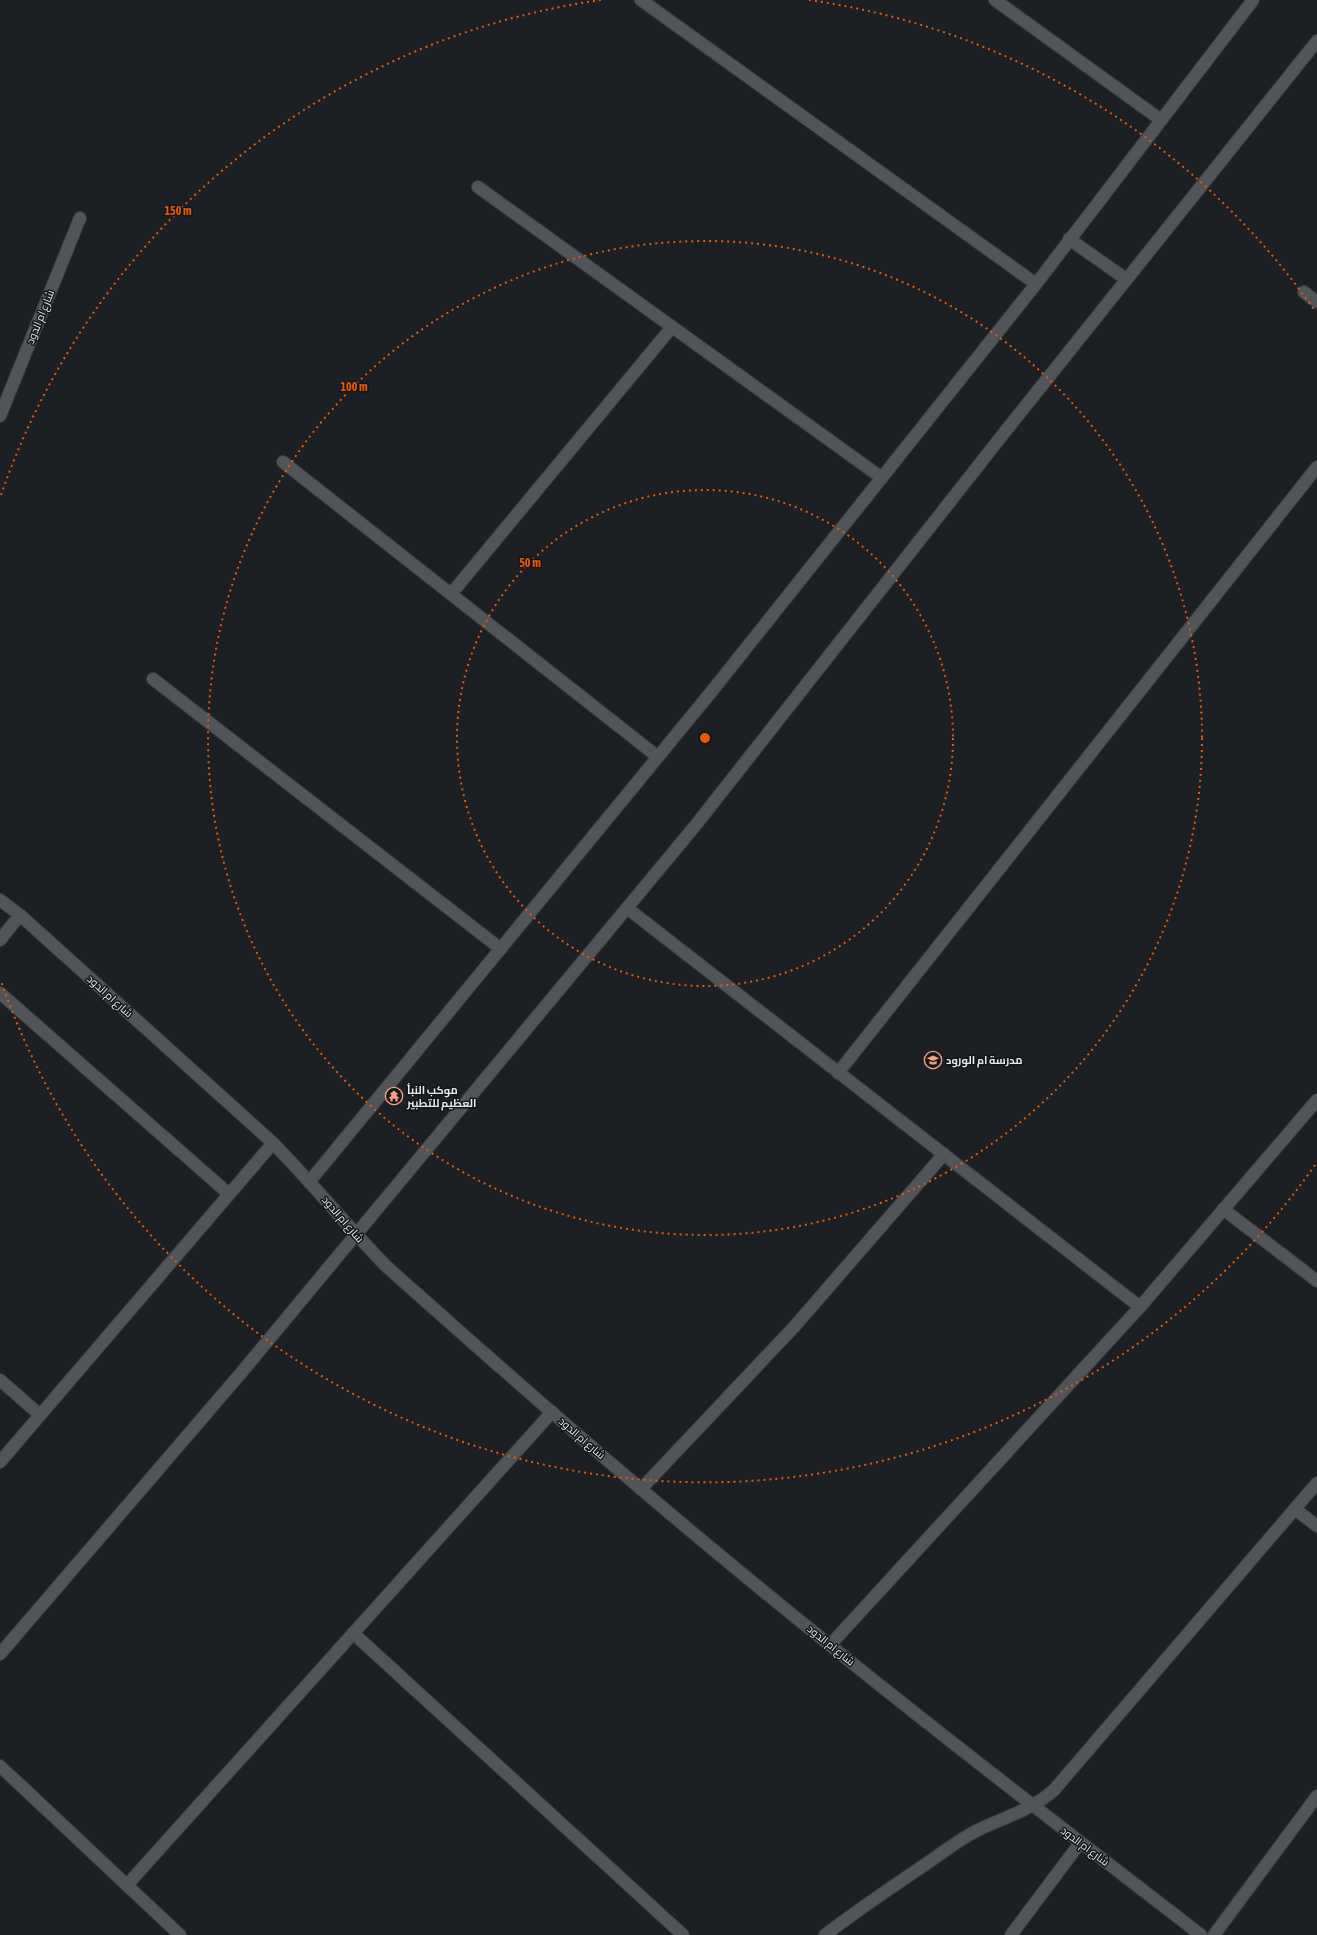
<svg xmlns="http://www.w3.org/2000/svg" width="1317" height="1935" viewBox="0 0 1317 1935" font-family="'Asap Condensed',Cairo,sans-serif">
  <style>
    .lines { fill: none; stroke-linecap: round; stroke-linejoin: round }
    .minor-casing { stroke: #383a3d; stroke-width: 14 }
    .minor { stroke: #515458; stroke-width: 12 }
    .ring { fill: none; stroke: #e8590c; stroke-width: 2; stroke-dasharray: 2 4 }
    .labels { text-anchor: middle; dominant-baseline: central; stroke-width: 3; stroke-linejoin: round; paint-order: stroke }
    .street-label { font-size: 11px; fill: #e5e7e9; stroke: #131619 }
    .poi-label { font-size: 11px; font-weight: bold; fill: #e5e7e9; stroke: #131619; text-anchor: start }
    .centre { fill: #e8590c; stroke: #131619; stroke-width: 2 }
    .ring-label { font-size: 12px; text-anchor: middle; font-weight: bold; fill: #e8590c; stroke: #131619; stroke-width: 3; stroke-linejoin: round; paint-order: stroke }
  </style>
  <rect width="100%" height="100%" fill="#1c1f23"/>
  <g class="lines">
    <defs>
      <g id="minor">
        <path d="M641 0 1036 284"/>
        <path d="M995 0 1161 120"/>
        <path d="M478 187 882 478"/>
        <path d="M1069 239 1126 279"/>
        <path d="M1304 292 1317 302"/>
        <path d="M0 416 80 218"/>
        <path d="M283 462 658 757"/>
        <path d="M451 594 672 327"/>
        <path d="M153 679 501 949"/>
        <path d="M0 900 20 915 273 1143C312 1183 347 1226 386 1266 470 1341 555 1416 641 1489 823 1644 1012 1790 1201 1935"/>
        <path d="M627 908 1140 1307"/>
        <path d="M0 940 20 915"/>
        <path d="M0 993 229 1194"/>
        <path d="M838 1073 1317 467"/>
        <path d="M310 1181 712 691 1036 284 1253 0"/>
        <path d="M1223 1209 1317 1281"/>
        <path d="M0 1380 40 1415"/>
        <path d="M0 1462 273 1143"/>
        <path d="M641 1489 794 1327 944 1154"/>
        <path d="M1295 1509 1317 1526"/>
        <path d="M353 1633 683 1935"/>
        <path d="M830 1645 1140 1307 1317 1100"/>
        <path d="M0 1654 241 1373 695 826 1004 433 1317 41"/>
        <path d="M0 1766 180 1935"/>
        <path d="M127 1885 552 1412"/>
        <path d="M825 1935C855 1912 886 1891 917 1870 937 1857 955 1842 976 1831 1002 1818 1032 1810 1054 1790L1317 1483"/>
        <path d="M1011 1935 1080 1843"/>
        <path d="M1214 1935 1317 1796"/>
      </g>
    </defs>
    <use href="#minor" class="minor-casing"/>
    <use href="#minor" class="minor"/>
  </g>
  <g class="ring">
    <circle cx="705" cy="738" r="248"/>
    <circle cx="705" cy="738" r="497"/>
    <path d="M1315 1165A745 745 0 0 1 1 981M1 495A745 745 0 0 1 601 0M809 0A745 745 0 0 1 1315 311"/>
  </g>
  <defs>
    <symbol id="school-ring" viewBox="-11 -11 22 22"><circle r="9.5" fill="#131619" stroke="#f2a080" stroke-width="1.5"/><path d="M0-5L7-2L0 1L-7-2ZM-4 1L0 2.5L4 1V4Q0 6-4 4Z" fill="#f2a080"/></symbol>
    <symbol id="temple-ring" viewBox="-11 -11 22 22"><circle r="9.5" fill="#131619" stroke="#f2a080" stroke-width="1.5"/><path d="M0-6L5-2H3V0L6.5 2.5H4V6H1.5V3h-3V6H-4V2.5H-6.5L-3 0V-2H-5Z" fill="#f2a080"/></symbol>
  </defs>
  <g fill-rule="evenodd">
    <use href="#school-ring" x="923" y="1050" width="20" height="20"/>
    <use href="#temple-ring" x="384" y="1086" width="20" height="20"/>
  </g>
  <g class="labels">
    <g class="street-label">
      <text transform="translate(40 317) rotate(-68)">شارع ام الدود</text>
      <text transform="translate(110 996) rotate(42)">شارع ام الدود</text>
      <text transform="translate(343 1219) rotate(49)">شارع ام الدود</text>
      <text transform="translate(582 1438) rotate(41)">شارع ام الدود</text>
      <text transform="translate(831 1645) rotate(39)">شارع ام الدود</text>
      <text transform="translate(1085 1846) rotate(37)">شارع ام الدود</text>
    </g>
    <g class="poi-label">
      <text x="946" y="1060">مدرسة ام الورود</text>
      <text x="407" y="1090">موكب النبأ<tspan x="407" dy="13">العظيم للتطبير</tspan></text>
    </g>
  </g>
  <circle cx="705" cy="738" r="6" class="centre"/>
  <g class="ring-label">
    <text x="178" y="215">150 m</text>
    <text x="354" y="391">100 m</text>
    <text x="530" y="567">50 m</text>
  </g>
</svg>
